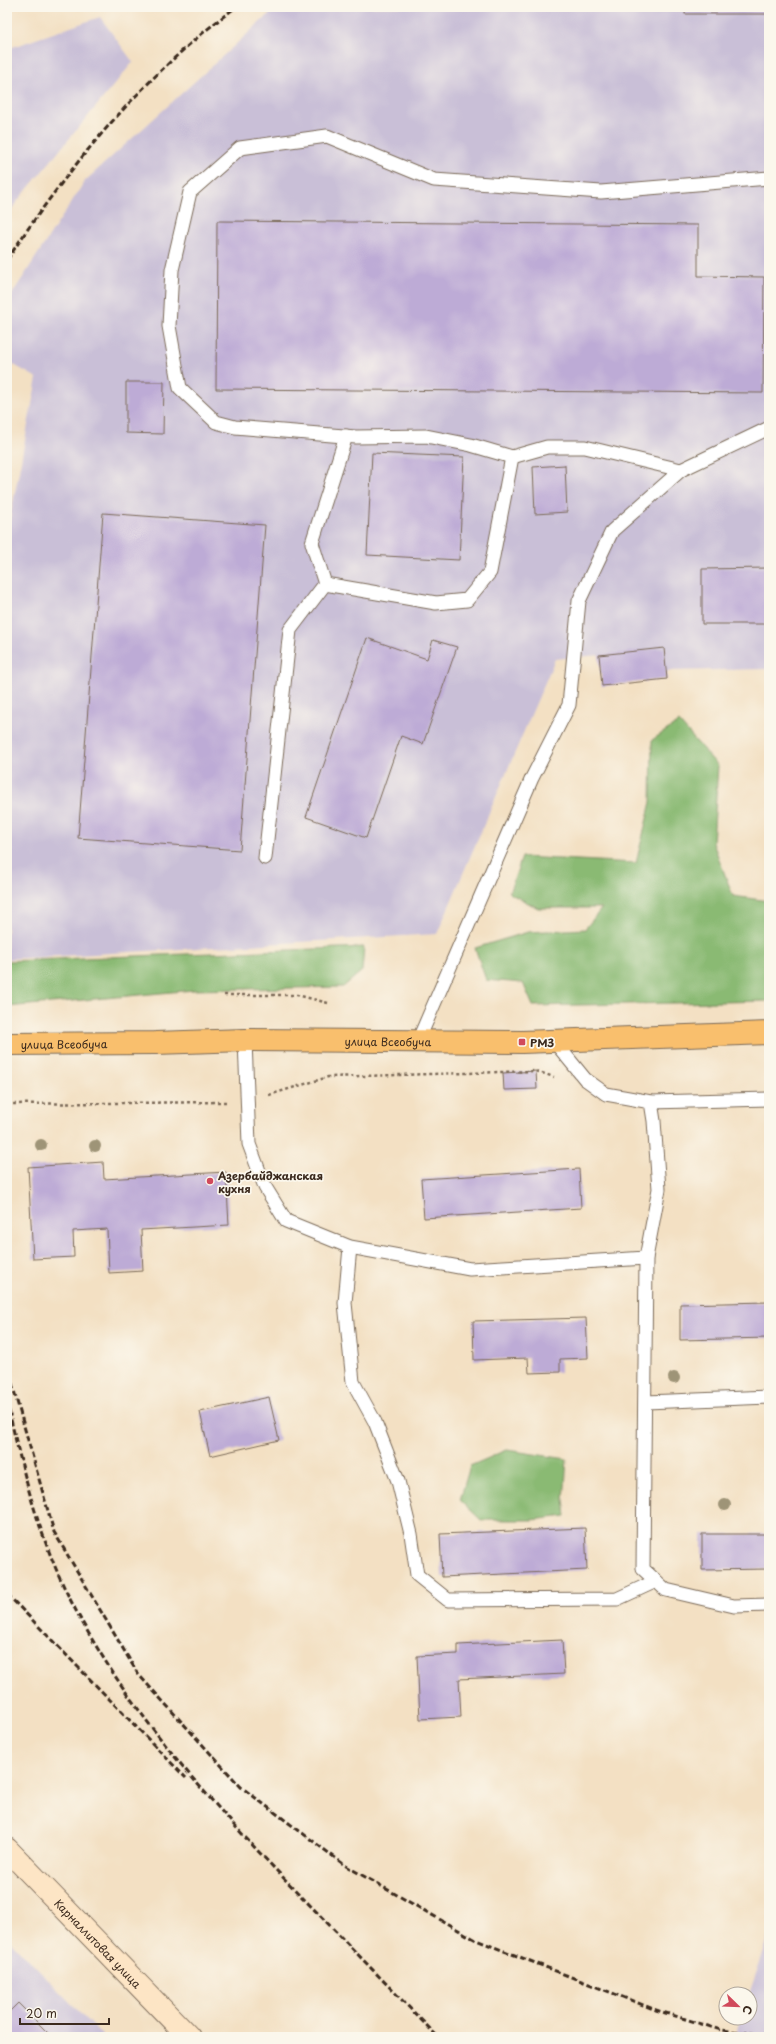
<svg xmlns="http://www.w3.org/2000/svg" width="776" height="2044" viewBox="0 0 776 2044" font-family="'Playpen Sans',sans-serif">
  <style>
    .industrial { fill: #c9bfd7 }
    .forest { fill: #8aba73; stroke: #627248 }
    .building { fill: #bdabd6 }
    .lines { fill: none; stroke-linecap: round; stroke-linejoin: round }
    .lane-casing { stroke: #7b6a58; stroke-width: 15 }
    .secondary-casing { stroke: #7b6a58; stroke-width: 24 }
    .primary-casing { stroke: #7b6a58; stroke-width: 24 }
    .path { stroke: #7b6a58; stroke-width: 2.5; stroke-dasharray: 3 3; stroke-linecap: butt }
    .lane { stroke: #fff; stroke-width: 13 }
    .secondary { stroke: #fde5c5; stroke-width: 22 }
    .primary { stroke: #f9bf6d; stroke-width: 22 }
    .rail { stroke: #3b2a1e; stroke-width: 3; stroke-dasharray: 6 3; stroke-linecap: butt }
    .tree { fill: #9e9477 }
    .poi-dot { fill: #d1495b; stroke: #fbf7ec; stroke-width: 1.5 }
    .labels { text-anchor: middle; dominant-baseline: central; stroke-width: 3.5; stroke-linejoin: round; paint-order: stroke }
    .street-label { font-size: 11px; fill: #3b2a1e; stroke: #fbf7ec }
    .poi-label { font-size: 11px; font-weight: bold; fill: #3b2a1e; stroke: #fbf7ec; text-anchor: start }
  </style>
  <rect width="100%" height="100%" fill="#fbf7ec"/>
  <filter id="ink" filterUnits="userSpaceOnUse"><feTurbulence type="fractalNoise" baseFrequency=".025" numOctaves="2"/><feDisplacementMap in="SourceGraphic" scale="8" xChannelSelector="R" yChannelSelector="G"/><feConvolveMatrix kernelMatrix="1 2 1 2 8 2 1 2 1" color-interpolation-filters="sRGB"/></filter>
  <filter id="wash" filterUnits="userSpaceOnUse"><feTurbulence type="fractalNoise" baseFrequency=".012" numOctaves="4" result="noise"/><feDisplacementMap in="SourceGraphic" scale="16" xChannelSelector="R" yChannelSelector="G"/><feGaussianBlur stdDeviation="0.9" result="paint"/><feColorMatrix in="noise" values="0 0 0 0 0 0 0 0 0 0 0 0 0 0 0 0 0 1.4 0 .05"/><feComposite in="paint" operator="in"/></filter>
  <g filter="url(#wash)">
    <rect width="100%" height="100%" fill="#f3e0c3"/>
    <g class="industrial">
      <path d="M277 7H769V669L667 671V679L602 686 599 655 555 659 437 934 7 959V534L37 378 7 361V302L85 181Z"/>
      <path d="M100 17 133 62 15 204 7 217V49Z"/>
      <path d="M769 1936V2037H734L741 2018H750L749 1994Z"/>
      <path d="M7 1938 104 2037H7Z"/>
    </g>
    <g class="forest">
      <path d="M679 722 718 766 713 843 733 896 769 901V1001L533 1006 523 983 486 980 475 948 528 932 585 929 602 908H538L509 893 522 857 636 863 651 802 652 740Z"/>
      <path d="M364 947 362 971 343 987 194 990 7 1007V961Z"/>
      <path d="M507 1450 567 1459 564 1500 566 1516 532 1520H481L460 1500 470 1466Z"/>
    </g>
    <g id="blocks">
      <g class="building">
        <rect x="685" y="7" width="84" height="7"/>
        <path d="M217 221 698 225V276L764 277 763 393 216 389Z"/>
        <path d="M126 382H164L163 434 126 433Z"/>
        <path d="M372 453 464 457 459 560 367 555Z"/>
        <path d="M565 465 567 512 535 514 533 467Z"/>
        <path d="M103 513 265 525 240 850 78 838Z"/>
        <path d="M769 568V624H702V569Z"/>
        <path d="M367 638 427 659 433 640 457 647 423 744 401 736 366 838 306 817Z"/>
        <path d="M664 648 667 679 602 686 599 655Z"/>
        <path d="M536 1071 537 1089 504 1090 503 1073Z"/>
        <path d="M103 1162 104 1179 226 1172 229 1225 141 1230 143 1271 109 1273 107 1229 73 1231 74 1257 33 1259 28 1167Z"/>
        <path d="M579 1169 581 1208 424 1218 421 1179Z"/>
        <path d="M769 1302V1338L680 1340V1304Z"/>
        <path d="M586 1318 588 1358 560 1359V1372L529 1373 528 1358 474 1360 473 1321Z"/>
        <path d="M269 1397 279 1440 210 1456 200 1412Z"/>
        <path d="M585 1528 587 1570 442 1577 440 1534Z"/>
        <path d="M702 1534H769V1569L702 1570Z"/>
        <path d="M562 1640 564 1674 459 1679 461 1717 420 1719 417 1656 458 1654V1645Z"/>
        <path d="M18 2003 52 2037H7V2014Z"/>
      </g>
    </g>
  </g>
  <g filter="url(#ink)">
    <use href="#blocks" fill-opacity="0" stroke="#7b6a58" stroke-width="1"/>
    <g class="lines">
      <defs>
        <g id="lane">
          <path d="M346 436 312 543 325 584 436 603 467 600 490 572 512 457"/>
          <path d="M681 470 585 447H547L512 457 471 445 426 436 356 437 235 427 216 422 180 388 169 326 172 270 190 192 240 148 327 136 434 180 601 192 769 178"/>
          <path d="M265 858 290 630 325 584"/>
          <path d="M245 1040 249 1144 265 1187 286 1221 350 1247 470 1269 646 1258"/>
          <path d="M418 1041 532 778 569 705 579 601 612 531 681 470 769 428"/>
          <path d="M554 1041 585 1079 606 1094 651 1102 769 1099"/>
          <path d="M651 1102 654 1121 659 1189 646 1258 643 1569 666 1590 734 1606 769 1605"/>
          <path d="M350 1247 345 1303 353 1382 375 1422 398 1481 411 1534 417 1575 448 1600 617 1599 656 1581"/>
          <path d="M646 1402 769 1397"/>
        </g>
        <g id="secondary">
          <path id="s1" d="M7 1849 189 2037"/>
        </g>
        <g id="primary">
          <path id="s2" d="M7 1044 155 1043 245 1040 522 1042 769 1033"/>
        </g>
      </defs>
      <use href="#lane" class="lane-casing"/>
      <use href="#secondary" class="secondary-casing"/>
      <use href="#primary" class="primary-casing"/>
      <g class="path">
        <path d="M224 995H297L328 1003"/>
        <path d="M269 1095 328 1077 536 1071 554 1077"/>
        <path d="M7 1104 226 1102"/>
      </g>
      <use href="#lane" class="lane"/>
      <use href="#secondary" class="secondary"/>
      <use href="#primary" class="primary"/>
      <g class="rail">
        <path d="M7 9 14 7"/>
        <path d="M7 260C68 167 146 73 236 7"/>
        <path d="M7 1366 54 1532 138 1674 241 1787 346 1866 476 1940 656 2010 721 2030 769 2035"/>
        <path d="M7 1402C21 1465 37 1530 65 1589 122 1706 211 1803 301 1896 347 1943 392 1990 438 2037"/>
        <path d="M7 1594 186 1778"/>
      </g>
    </g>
    <g class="tree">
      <circle cx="41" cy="1145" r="6"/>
      <circle cx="95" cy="1146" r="6"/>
      <circle cx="674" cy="1378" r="6"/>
      <circle cx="725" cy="1505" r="6"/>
    </g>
  </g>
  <g class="poi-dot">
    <rect x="518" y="1038" width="8" height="8" rx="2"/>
    <circle cx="210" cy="1181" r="4"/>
  </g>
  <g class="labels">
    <g class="street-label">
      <text stroke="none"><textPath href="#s2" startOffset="381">улица Всеобуча</textPath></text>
      <text stroke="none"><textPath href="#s2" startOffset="57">улица Всеобуча</textPath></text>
      <text stroke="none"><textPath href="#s1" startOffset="131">Карналлитовая улица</textPath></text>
    </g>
    <g class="poi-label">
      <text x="530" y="1042">РМЗ</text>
      <text x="218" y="1175">Азербайджанская<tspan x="218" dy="13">кухня</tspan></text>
    </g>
  </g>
  <rect width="776" height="2044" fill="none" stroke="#fbf7ec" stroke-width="24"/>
  <g transform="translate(738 2006) rotate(113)"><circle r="19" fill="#fbf7ec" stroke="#aea59a"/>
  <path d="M0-3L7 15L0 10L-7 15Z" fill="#d1495b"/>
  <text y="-6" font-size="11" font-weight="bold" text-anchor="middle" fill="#3b2a1e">С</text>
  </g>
  <path d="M20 2018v6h89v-6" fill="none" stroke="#3b2a1e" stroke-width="2"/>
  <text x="26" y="2018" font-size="12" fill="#3b2a1e" stroke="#fbf7ec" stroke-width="3" paint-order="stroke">20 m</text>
</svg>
